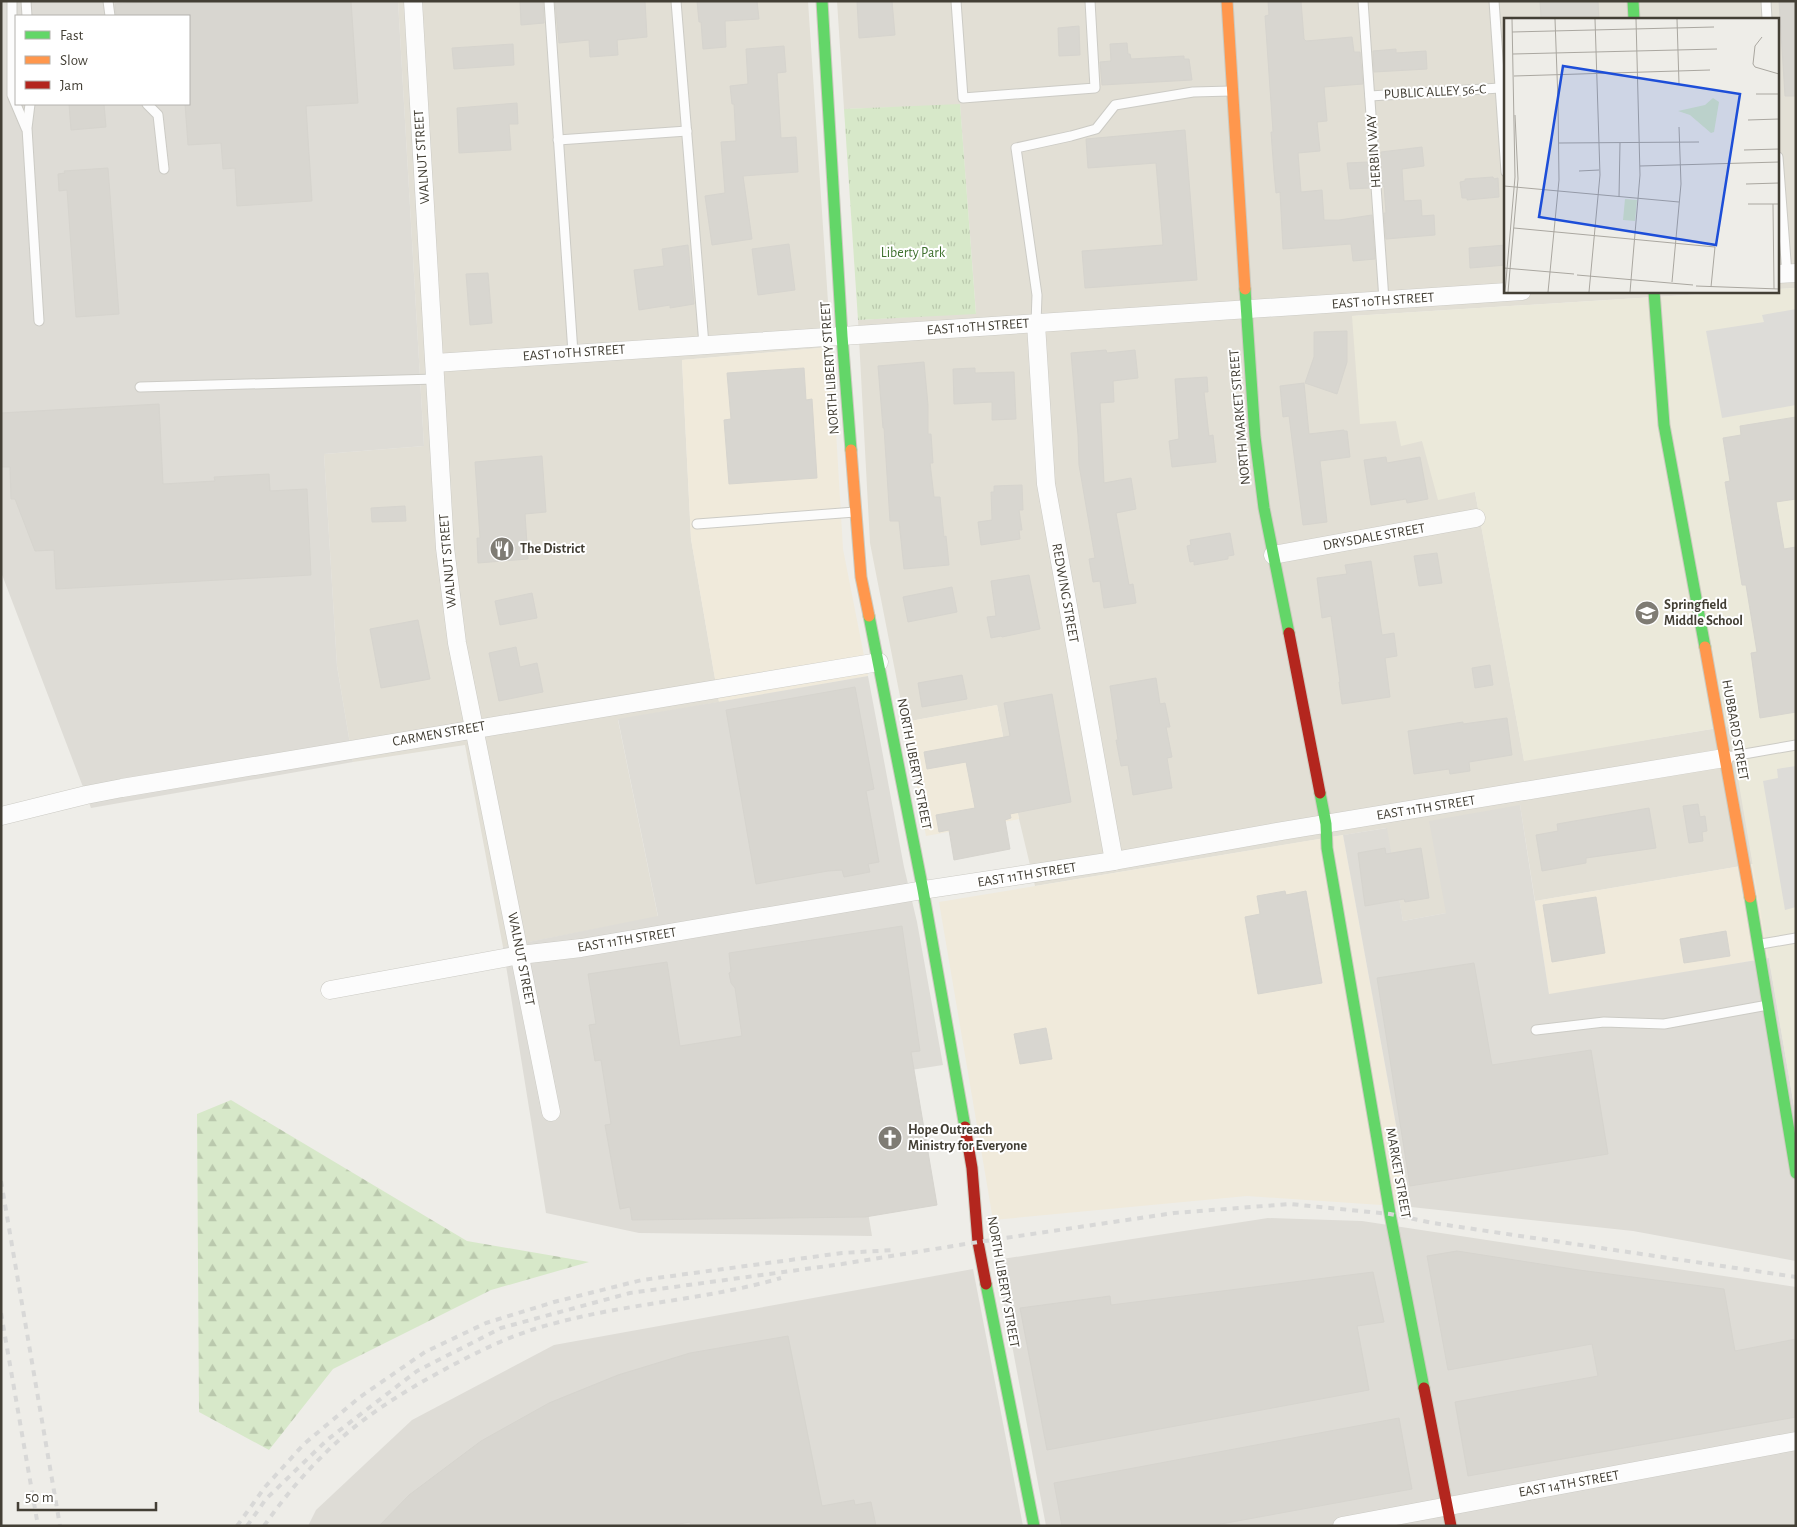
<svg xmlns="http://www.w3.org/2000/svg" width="1797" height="1527" viewBox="0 0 1797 1527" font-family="'Alegreya Sans',sans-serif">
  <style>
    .residential { fill: #e2dfd5 }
    .commercial { fill: #f0eadb }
    .industrial { fill: #dedcd6; fill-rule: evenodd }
    .education { fill: #ebe9da }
    .forest { fill: url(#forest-firs) }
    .park { fill: url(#park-tufts) }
    .parking { fill: #dddcd8 }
    .building { fill: #d8d6d0; stroke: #d6d4ce }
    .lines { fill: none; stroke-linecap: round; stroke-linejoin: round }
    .lane-casing { stroke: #cccbc5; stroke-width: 11 }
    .street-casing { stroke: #cccbc5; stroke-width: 19 }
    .fast-casing { stroke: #cccabf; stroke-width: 13 }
    .slow-casing { stroke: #cccabf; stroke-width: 13 }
    .jam-casing { stroke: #cccabf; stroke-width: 13 }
    .lane { stroke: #fcfcfc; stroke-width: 9 }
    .street { stroke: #fcfcfc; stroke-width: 18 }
    .fast { stroke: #63d668; stroke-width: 11 }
    .slow { stroke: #ff974d; stroke-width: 11 }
    .jam { stroke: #b3261e; stroke-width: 11 }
    .rail { stroke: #d8d8d7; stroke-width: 4; stroke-dasharray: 6 6; stroke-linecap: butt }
    .labels { text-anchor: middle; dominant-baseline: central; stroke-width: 4; stroke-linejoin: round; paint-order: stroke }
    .street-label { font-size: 14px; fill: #433f35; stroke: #fff }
    .park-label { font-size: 14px; fill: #3e702d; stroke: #fff }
    .poi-label { font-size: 14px; font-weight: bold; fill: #433f35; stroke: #fff; text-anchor: start }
    .inset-road { fill: none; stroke: #aaa7a0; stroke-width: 1 }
    .view { fill: #1d4ed8; fill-opacity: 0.15; stroke: #1d4ed8; stroke-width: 2.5 }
    .inset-edge { fill: none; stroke: #433f35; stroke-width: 2.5 }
  </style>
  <defs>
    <pattern id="forest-firs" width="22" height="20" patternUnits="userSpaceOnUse" patternTransform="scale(1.25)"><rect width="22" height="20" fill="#d7e8c9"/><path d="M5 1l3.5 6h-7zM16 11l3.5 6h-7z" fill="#bac8ad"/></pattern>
    <pattern id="park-tufts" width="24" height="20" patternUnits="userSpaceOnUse" patternTransform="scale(1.25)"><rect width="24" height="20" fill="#d7e8c9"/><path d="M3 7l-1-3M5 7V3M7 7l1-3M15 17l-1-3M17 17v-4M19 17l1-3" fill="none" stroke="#bac8ad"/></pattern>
  </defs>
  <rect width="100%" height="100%" fill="#eeede8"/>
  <g class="residential">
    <path d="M398 1H808L831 347 682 360 691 539 719 702 618 720 658 917 503 947 465 745 353 762 337 666 324 454 424 446Z"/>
    <path d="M837 1H1796V288L1778 289V19H1506V291H1750L1352 316 1396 421 1422 441 1475 492 1524 760 1730 726 1753 864 1535 901 1520 805 1446 913 1403 921 1386 828 1035 886 1019 819 997 705 905 722 870 543 858 320 976 313 960 105 844 109Z"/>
  </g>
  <g class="commercial">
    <path d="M831 347 843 549 868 676 719 702 691 539 682 360Z"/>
    <path d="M997 705 1019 819 926 836 905 722Z"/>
    <path d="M1343 835 1411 1207 1247 1196 993 1220 939 902Z"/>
    <path d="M1753 864 1769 958 1549 995 1535 901Z"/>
  </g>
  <g class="industrial">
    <path d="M1 1H398L424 446 324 454 337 666 353 762 91 808 1 572ZM16 16H189V104H16Z"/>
    <path d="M868 676 904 867 917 922 943 1065 846 1080 872 1236 639 1233 546 1213 503 947 658 916 618 719Z"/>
    <path d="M1520 805 1549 994 1769 958 1796 1118V1261L1633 1231 1411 1207 1343 835 1387 828 1403 921 1446 913 1429 821Z"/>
    <path d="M1268 1218 1362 1221 1796 1287V1526H1046L996 1260Z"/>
    <path d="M973 1269 1023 1526H308L316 1510 412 1420 554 1345Z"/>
  </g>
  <path class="education" d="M1796 288V1118L1729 726 1524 761 1475 492 1438 500 1422 441 1401 446 1396 421 1360 424 1352 316 1750 291H1778V289Z"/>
  <path class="forest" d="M231 1100 467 1241 589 1262 491 1290 333 1369 269 1450 199 1412 197 1114Z"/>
  <path class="park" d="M960 104 976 314 858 320 844 109Z"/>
  <g class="parking">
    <path d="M1796 309V405L1722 418 1706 331 1764 322 1762 315Z"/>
    <path d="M1796 766V907L1785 910 1763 781 1778 778 1777 769Z"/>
  </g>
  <g class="building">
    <path d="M160 1H351L358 103 306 106 312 201 237 206 235 168 223 169 221 143 188 145 185 104H189V16H116L115 4Z"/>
    <path d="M520 1H543L544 23 521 25Z"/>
    <path d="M555 1H645L647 37 617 40 618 55 590 57 589 40 559 43Z"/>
    <path d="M697 1H757L759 19 725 21 726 47 703 49 701 22H699Z"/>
    <path d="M857 1H892L895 35 859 38Z"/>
    <path d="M1268 1H1301L1304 39 1306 41 1352 37 1354 52H1360L1363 84 1324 87 1327 121 1317 122 1320 151 1298 153 1301 192 1322 190 1324 220H1339L1372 215 1375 259 1353 261 1351 244 1283 249 1280 192 1276 193 1274 172 1271 132H1273L1265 16 1269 15Z"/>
    <path d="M1540 1H1598L1599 19H1541Z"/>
    <path d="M1779 1H1796V96H1785Z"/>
    <path d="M1079 26 1080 55 1059 56 1058 28Z"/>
    <path d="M1127 43 1128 54H1130L1131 59 1184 56V59H1189L1192 80 1102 85 1100 62 1111 61 1110 44Z"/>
    <path d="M513 44 514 65 454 69 452 48Z"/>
    <path d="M784 46 786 72 777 73 781 138 796 137 798 172 743 176 752 239 712 245 705 196 725 193 721 142 736 141 734 104H732L730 86 748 84 746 49Z"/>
    <path d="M1396 49V53L1426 51 1427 69 1374 72 1373 51Z"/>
    <path d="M517 103 518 124H509L511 150 459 153 457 108Z"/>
    <path d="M69 104H104L106 127 71 130Z"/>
    <path d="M1185 130 1197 280 1085 288 1082 251 1163 245 1156 163 1088 168 1086 139Z"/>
    <path d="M1422 147 1424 166 1402 169 1404 201 1421 200 1422 216 1434 215 1435 235 1386 239 1384 213H1386L1384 186 1382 187 1381 152Z"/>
    <path d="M1368 162 1370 188 1350 189 1347 163Z"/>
    <path d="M108 168 119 314 76 317 67 190 59 191 58 174 65 173 64 171Z"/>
    <path d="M1493 177 1494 179 1498 178 1499 197 1467 200V198H1462L1460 182 1465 181V179Z"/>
    <path d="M789 244 795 290 758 295 752 249Z"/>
    <path d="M688 245 694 304 670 308V305L639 310 634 270 664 266 662 249Z"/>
    <path d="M1506 245V265L1470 268 1469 248Z"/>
    <path d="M488 273 492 323 470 325 466 274Z"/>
    <path d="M1347 331V362L1337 394 1305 383 1314 357V332Z"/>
    <path d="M1106 350 1107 353 1135 350 1138 378 1113 381 1114 402 1100 403 1104 483 1131 478 1136 509 1116 513 1129 585 1133 584 1136 603 1104 608 1100 581 1093 582 1089 559 1095 558 1079 465 1078 435 1071 353Z"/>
    <path d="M924 362 928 405V434H931L933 463H930L934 497H940L944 537 946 536 949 565 904 569 899 521H890L884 428H883L878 366Z"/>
    <path d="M804 368 806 400 812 399 817 478 729 484 724 420 731 419 727 373Z"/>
    <path d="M975 368V373L1014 372 1016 419 992 420V402L954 404 953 369Z"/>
    <path d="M1207 377 1208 392H1204L1209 436 1213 435 1216 462 1172 467 1169 441 1179 439 1175 379Z"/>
    <path d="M1304 383 1309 434 1344 430V431H1347L1350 457 1320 461 1327 522 1303 525 1289 416 1283 417 1280 386Z"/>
    <path d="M159 404 163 484 215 481 214 477 269 474 270 491 307 489 311 575 56 589 54 550 35 551 15 499H11L10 467H1V413Z"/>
    <path d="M1796 417V499L1776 502 1784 549 1796 547V712L1760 718 1751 653 1757 652 1746 585H1742L1725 482 1730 481 1723 438 1741 435 1740 426Z"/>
    <path d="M542 456 546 512 525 514 528 559 478 563 477 538H480L475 462Z"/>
    <path d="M1386 457 1387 463 1420 457 1428 499 1407 503 1406 499 1371 505 1364 460Z"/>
    <path d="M1022 485 1023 510H1019L1022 530H1019L1020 539 981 545 978 522 992 520 991 492H994V486Z"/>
    <path d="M405 506 406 521 372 522 371 508Z"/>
    <path d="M1230 533 1234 555 1228 556V559L1194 565V561L1190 562 1187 546 1191 545 1190 540Z"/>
    <path d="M1437 553 1442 583 1419 586 1414 556Z"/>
    <path d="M1371 561 1382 635 1394 633 1397 656 1385 658 1390 697 1342 704 1339 682H1340L1331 616 1322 618 1317 578 1347 574 1345 565Z"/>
    <path d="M1029 575 1040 629 1002 637 1001 636 991 638 987 617 996 616 991 581Z"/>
    <path d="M952 587 957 612 908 622 903 597Z"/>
    <path d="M532 593 537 618 500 625 495 601Z"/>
    <path d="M418 620 430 679 381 688 370 629Z"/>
    <path d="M516 647 520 667 537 663 543 692 499 701 489 653Z"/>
    <path d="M1490 665 1493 685 1475 688 1472 668Z"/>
    <path d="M962 675 967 699 922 707 918 683Z"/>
    <path d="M1156 678 1160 704 1165 703 1170 727H1166L1172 757 1167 758 1172 788 1133 795 1128 765 1121 766 1116 740H1118L1110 686Z"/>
    <path d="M855 687 874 789 866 791 879 862 868 864 870 872 844 877 842 870 828 871 756 884 726 710Z"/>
    <path d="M1052 694 1071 802 1010 814 1011 818 1005 820 1010 849 954 860 949 830 939 832 936 815 975 808 966 762 927 769 924 752 1010 736 1004 703Z"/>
    <path d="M1507 718 1512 755 1469 762 1470 771 1450 774 1449 769 1414 774 1408 731 1463 722V724Z"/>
    <path d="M1698 804 1700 817 1705 816 1707 831 1702 832 1703 841 1689 843 1683 806Z"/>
    <path d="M1649 808 1656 848 1586 858V863L1542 871 1536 835 1558 831 1557 824Z"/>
    <path d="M1385 848 1386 854 1421 848 1429 898 1405 902 1404 899 1365 906 1358 853Z"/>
    <path d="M1285 891 1286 895 1306 891 1322 983 1258 994 1245 917 1260 914 1257 896Z"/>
    <path d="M1596 897 1605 953 1552 962 1543 905Z"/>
    <path d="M902 926 920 1051 911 1052 937 1205 865 1217 632 1220 630 1207 620 1209 605 1125 611 1124 601 1060 595 1061 589 1025 596 1024 588 974 667 962 680 1046 742 1036 735 988 731 983 729 973 731 972 729 953Z"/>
    <path d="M1726 931 1730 956 1684 963 1680 939Z"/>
    <path d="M1474 963 1492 1065 1591 1050 1608 1154 1410 1186 1377 978Z"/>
    <path d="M1046 1028 1052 1059 1020 1064 1014 1034Z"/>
    <path d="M1457 1251 1579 1270 1724 1289 1735 1351 1796 1339V1417L1468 1476 1455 1402 1598 1376 1592 1344 1448 1370 1427 1256Z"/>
    <path d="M1373 1272 1384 1322 1357 1326 1369 1390 1047 1450 1020 1308 1110 1296 1111 1305Z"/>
    <path d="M788 1336 822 1506 854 1500 855 1505 871 1502 876 1526H691L690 1522 668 1526H379L409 1495 481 1441 549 1403 618 1375 690 1353Z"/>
    <path d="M1399 1418 1412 1489 1210 1526H1062L1054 1483Z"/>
  </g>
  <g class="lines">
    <defs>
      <g id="lane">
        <path d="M12 1V95L26 128"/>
        <path d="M26 1 27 16"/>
        <path d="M108 1 110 16"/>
        <path d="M549 1 573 353"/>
        <path d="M676 1 704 345"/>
        <path d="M956 1 963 98 1095 88 1090 1"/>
        <path d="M1363 1 1384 300"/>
        <path d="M1494 1 1506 172"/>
        <path d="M1766 1 1767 19"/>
        <path d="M1370 96 1500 88"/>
        <path d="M30 104 27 128 39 321"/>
        <path d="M147 104 158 115 164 169"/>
        <path d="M558 140 687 131"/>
        <path d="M1778 157 1787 274"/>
        <path d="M1036 324 1037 295 1016 148 1071 136 1096 129 1115 105 1193 92 1231 91"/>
        <path d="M140 387 436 379"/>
        <path d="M697 524 855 512"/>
        <path d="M1727 757 1796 745"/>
        <path d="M1761 944 1796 938"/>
        <path d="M1536 1030 1604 1022 1664 1024 1768 1005"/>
      </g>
      <g id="street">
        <path d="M413 1 445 548 457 643 551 1112"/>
        <path d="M1778 274 1796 273"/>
        <path d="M1036 324 1046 484 1114 861"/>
        <path d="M435 363 1522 291"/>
        <path d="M1273 555 1476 518"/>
        <path d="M1 816 86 795 122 788 879 662"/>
        <path d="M330 990 520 955 581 948 923 890 1114 861 1282 831 1724 758"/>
        <path d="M1342 1526 1796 1441"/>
      </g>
      <g id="fast">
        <path d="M822 1 842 336 851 450"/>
        <path d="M1633 1 1634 19"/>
        <path d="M1245 289 1255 437 1264 508 1289 633"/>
        <path d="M1654 291 1664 425 1705 647"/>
        <path d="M869 616 923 890 965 1127"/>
        <path d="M1320 793 1326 824 1327 848 1390 1214 1424 1388"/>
        <path d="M1750 897 1796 1173"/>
        <path d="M986 1284 1034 1526"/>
      </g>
      <g id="slow">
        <path d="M1227 1 1245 289"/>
        <path d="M851 450 861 577 869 616"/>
        <path d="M1705 647 1750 897"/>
      </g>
      <g id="jam">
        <path d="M1289 633 1320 793"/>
        <path d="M965 1127 972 1168 978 1242 986 1284"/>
        <path d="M1424 1388 1451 1526"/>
      </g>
    </defs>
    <use href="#lane" class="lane-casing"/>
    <use href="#street" class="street-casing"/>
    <use href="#fast" class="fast-casing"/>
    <use href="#slow" class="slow-casing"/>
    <use href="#jam" class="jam-casing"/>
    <use href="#lane" class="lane"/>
    <use href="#street" class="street"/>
    <use href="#fast" class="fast"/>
    <use href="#slow" class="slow"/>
    <use href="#jam" class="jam"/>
    <g class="rail">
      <path d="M1 1181 60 1526"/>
      <path d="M1 1313 38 1526"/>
      <path d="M237 1526 265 1487 304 1444 360 1397 425 1352 486 1323 554 1302 642 1280 842 1253 894 1250"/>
      <path d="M247 1526 266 1499 327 1440 417 1371 501 1328 630 1293 842 1264 978 1242 1174 1213 1290 1204 1390 1214 1433 1223 1796 1277"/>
      <path d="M264 1526C289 1490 319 1456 352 1429 383 1404 417 1384 451 1366 483 1349 516 1333 552 1324 627 1303 706 1300 781 1278"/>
    </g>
  </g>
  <defs>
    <symbol id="restaurant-disc" viewBox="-11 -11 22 22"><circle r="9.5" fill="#7f7c74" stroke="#fff"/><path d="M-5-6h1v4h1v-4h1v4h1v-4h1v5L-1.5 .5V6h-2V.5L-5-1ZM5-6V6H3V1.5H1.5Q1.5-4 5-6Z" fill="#fff"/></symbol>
    <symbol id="school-disc" viewBox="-11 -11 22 22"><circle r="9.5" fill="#7f7c74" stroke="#fff"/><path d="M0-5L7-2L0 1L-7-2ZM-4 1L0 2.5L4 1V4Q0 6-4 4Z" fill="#fff"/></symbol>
    <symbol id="church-disc" viewBox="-11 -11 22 22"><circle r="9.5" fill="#7f7c74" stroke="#fff"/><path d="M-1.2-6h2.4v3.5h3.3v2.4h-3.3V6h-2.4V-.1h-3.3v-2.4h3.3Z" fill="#fff"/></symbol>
  </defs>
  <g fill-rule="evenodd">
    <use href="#restaurant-disc" x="488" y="535" width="28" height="28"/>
    <use href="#school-disc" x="1633" y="599" width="28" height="28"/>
    <use href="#church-disc" x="876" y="1124" width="28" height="28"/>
  </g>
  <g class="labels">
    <g class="street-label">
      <text transform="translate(1435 92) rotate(-3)">PUBLIC ALLEY 56-C</text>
      <text transform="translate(1374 151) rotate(-94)">HERBIN WAY</text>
      <text transform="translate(422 157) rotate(-94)">WALNUT STREET</text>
      <text transform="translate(1383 301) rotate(-4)">EAST 10TH STREET</text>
      <text transform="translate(978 327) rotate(-4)">EAST 10TH STREET</text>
      <text transform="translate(574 353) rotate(-4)">EAST 10TH STREET</text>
      <text transform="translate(830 368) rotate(-94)">NORTH LIBERTY STREET</text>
      <text transform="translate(1240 417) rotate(-95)">NORTH MARKET STREET</text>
      <text transform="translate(1374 537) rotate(-10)">DRYSDALE STREET</text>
      <text transform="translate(448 561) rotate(-95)">WALNUT STREET</text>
      <text transform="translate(1065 593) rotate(80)">REDWING STREET</text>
      <text transform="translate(1735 730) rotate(80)">HUBBARD STREET</text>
      <text transform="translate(439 734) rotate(-10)">CARMEN STREET</text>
      <text transform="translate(914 764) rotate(79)">NORTH LIBERTY STREET</text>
      <text transform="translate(1426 808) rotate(-9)">EAST 11TH STREET</text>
      <text transform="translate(1027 875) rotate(-9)">EAST 11TH STREET</text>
      <text transform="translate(627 940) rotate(-9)">EAST 11TH STREET</text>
      <text transform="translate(521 959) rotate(79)">WALNUT STREET</text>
      <text transform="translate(1398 1173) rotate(80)">MARKET STREET</text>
      <text transform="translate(1003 1282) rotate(80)">NORTH LIBERTY STREET</text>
      <text transform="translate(1569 1484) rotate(-10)">EAST 14TH STREET</text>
    </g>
    <g class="park-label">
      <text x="913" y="253">Liberty Park</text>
    </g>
    <g class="poi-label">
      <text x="520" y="549">The District</text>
      <text x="1664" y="605">Springfield<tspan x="1664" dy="16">Middle School</tspan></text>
      <text x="908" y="1130">Hope Outreach<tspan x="908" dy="16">Ministry for Everyone</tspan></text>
    </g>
  </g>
  <g transform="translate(1504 18)">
    <rect width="275" height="275" fill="#eeede8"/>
    <path d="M209 80 215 84 210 114 207 115 186 97 174 93 201 87Z" fill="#d7e8c9"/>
    <path d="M121 181 133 182 131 203 119 202Z" fill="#d7e8c9"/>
    <path class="inset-road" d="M51 1 54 83M173 1 175 66M8 14 210 9M258 19 251 28 249 46 251 49 275 56M9 36 213 31M10 58 206 52M252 76H275M244 102 275 101M55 125 195 124M240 132 275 131M136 148 275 144M75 153 95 152M242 166 275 165M0 168 175 184M115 179 116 125M244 186H275M269 186 270 271M10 210 211 229M0 250 70 256M46 254 55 162 54 83M73 257 189 267M168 264 177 166 175 109M192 268 275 271M207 269 211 229M1 274 11 159 8 1M4 274 14 161 11 97M44 274 46 254M85 274 96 157 91 1M126 274 136 157 132 1"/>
    <path class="view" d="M59 48 236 76 212 227 35 199Z"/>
    <rect width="275" height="275" class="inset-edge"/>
  </g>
  <rect width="1797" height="1527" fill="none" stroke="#433f35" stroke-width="5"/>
  <rect x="15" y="15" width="175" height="90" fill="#ffffff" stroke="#b4b2ae"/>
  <rect x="25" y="31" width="25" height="8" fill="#63d668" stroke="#b4b2ae"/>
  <text x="60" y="40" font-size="15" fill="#433f35">Fast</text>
  <rect x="25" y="56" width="25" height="8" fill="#ff974d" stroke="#b4b2ae"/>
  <text x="60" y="65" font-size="15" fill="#433f35">Slow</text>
  <rect x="25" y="81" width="25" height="8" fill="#b3261e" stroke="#b4b2ae"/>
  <text x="60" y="90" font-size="15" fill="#433f35">Jam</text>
  <path d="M18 1502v8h138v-8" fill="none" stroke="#433f35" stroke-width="2.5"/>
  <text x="25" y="1502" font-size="15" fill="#433f35" stroke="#ffffff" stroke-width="4" paint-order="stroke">50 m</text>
</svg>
